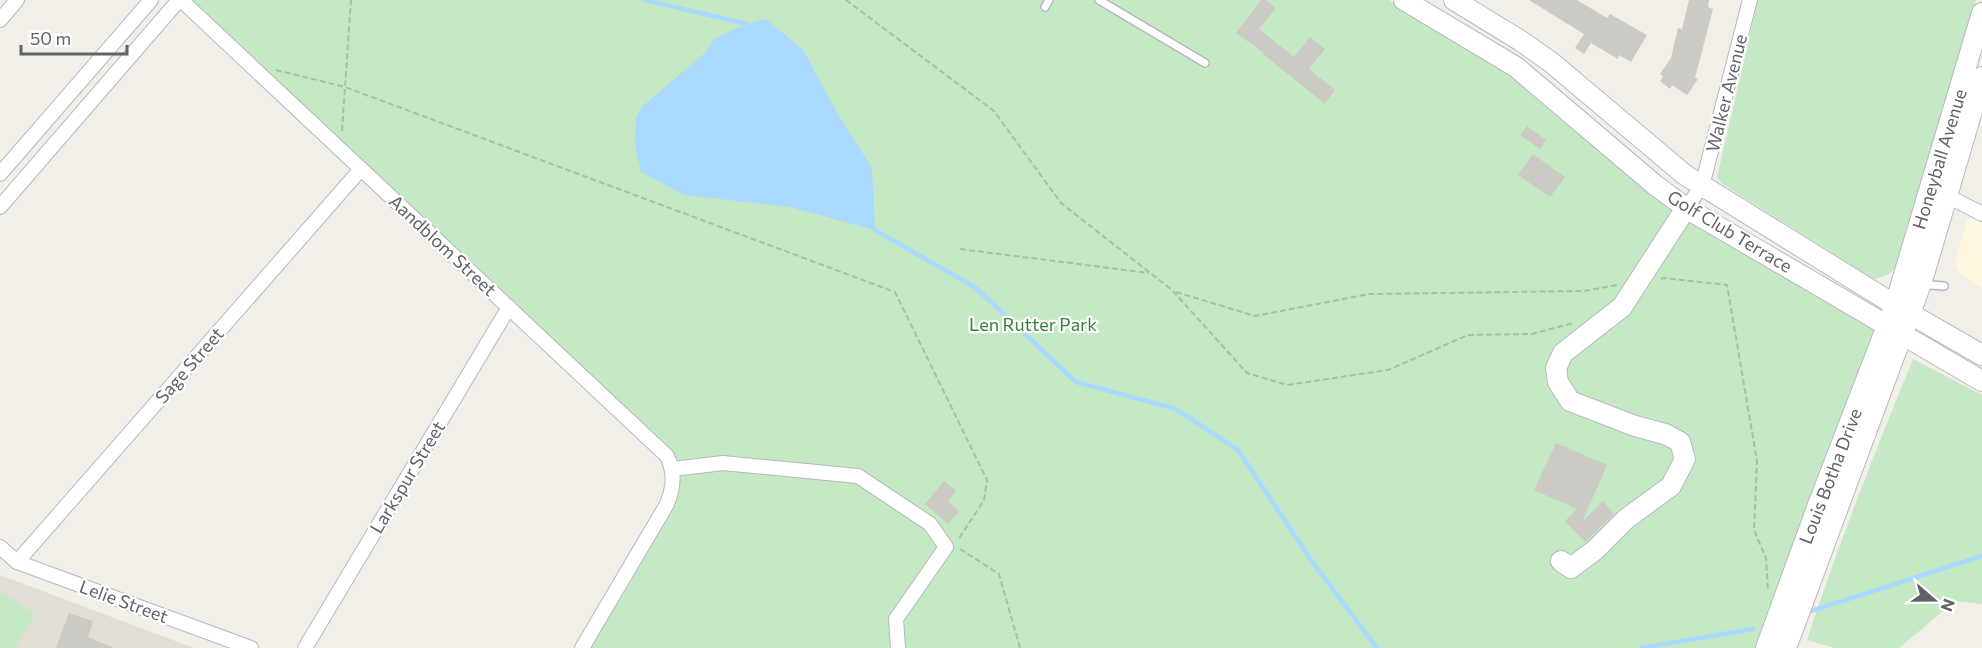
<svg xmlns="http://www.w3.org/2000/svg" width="1982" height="648" viewBox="0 0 1982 648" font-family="Commissioner,sans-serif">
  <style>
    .commercial { fill: #fef7e0 }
    .education { fill: #e1ded6 }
    .green { fill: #c5e8c5 }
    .water { fill: #aadaff }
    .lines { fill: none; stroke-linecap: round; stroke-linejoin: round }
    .stream { stroke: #aadaff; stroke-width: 4.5 }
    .building { fill: #cccac5 }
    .lane-casing { stroke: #b5b8bc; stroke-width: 10 }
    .street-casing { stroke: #b5b8bc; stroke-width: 16 }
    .secondary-casing { stroke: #b6babf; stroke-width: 22 }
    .path { stroke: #9cc7a9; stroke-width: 2; stroke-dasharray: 6 3; stroke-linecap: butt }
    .lane { stroke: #fff; stroke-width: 7 }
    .street { stroke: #fff; stroke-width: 14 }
    .secondary { stroke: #fff; stroke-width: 20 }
    .labels { text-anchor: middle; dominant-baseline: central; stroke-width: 4.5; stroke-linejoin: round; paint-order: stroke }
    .street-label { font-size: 18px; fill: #5f6368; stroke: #fff }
    .park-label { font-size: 18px; fill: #348238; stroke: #fff }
  </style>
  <rect width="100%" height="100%" fill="#f1efe8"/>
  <path class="commercial" d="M1976 215 1982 219V288L1960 274 1955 262 1967 220Z"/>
  <path class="education" d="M0 575 194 648H0Z"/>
  <g class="green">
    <path d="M188 0H1389L1512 73 1626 169 1879 328 1757 648H588L678 470Z"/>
    <path d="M1758 0H1976L1905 241C1898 262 1898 276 1873 279L1721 183 1717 177Z"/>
    <path d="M1913 359 1982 395V604L1955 601 1899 648H1835L1807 640C1838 545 1875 452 1913 359Z"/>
    <path d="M0 591 35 614 15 648H0Z"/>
  </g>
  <path class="water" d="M766 19 803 50 839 116 872 168 875 230 790 207 684 195 641 172 635 145 636 117 644 105 705 53 715 38 747 24Z"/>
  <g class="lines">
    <g class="stream">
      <path d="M645 0 747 24"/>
      <path d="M875 230 976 288 1076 382 1176 409 1238 450 1311 560 1377 648"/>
      <path d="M1805 613 1982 556"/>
      <path d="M1641 648 1753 629"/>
    </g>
  </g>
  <g class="building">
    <path d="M1261 0H1266L1276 8 1259 29 1294 57 1310 37 1325 49 1309 69 1335 90 1325 104 1263 54 1264 53 1236 33Z"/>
    <path d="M1529 0H1577L1607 18 1610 14 1647 35 1631 62 1619 55 1618 59 1591 43 1584 54 1575 48 1584 34Z"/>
    <path d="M1689 0H1709L1708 7 1713 9 1695 78 1698 79 1687 95 1672 85 1670 89 1660 81 1663 76 1660 74 1671 58 1678 28 1682 29Z"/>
    <path d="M1527 126 1546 140 1540 149 1520 135Z"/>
    <path d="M1533 154 1565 177 1550 197 1518 175Z"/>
    <path d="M1556 443 1607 465 1582 522 1603 501 1614 514 1585 542 1565 521 1577 509 1534 490Z"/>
    <path d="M944 481 956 491 948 501 959 511 948 524 925 504Z"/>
    <path d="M69 613 93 621 88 637 114 648H56Z"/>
  </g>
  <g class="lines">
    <defs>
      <g id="lane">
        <path d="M1099 0 1205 63"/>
        <path d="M1045 7 1049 0"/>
        <path d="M1923 282 1930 285 1944 286"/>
      </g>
      <g id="street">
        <path d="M181 0 667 456C675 473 674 486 667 504L582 648"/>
        <path d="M0 20 17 0"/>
        <path d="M0 174 151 0"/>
        <path d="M1940 192 1982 214"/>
        <path d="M0 207 179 0"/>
        <path d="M1686 208 1702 186 1750 0"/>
        <path d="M673 469 723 463 858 476 930 524 946 547 896 619 898 648"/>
        <path d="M0 547 17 562 251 648"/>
        <path d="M17 562 361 169"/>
        <path d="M305 648 509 307"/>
      </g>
      <g id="secondary">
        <path d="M1404 0 1516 67 1655 185 1686 208 1982 381"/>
        <path d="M1454 0 1521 41 1552 63 1685 175 1895 305 1982 355"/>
        <path d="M1561 561 1571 568 1595 550 1626 519 1671 486 1685 459 1680 442 1665 434 1635 426 1570 401 1558 382 1556 368 1563 353 1622 307 1686 208"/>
        <path d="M1766 648 1818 505 1895 305 1982 13"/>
        <path d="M1786 648 1922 281 1982 77"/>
      </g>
    </defs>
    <use href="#lane" class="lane-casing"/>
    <use href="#street" class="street-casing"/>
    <use href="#secondary" class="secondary-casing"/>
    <g class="path">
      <path d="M846 0 994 111 1061 203 1172 290 1247 373 1287 385 1388 370 1468 335 1532 334 1573 323"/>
      <path d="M276 70 345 87 895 292 987 480 984 500 958 540"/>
      <path d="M342 131 351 0"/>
      <path d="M960 249 1149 273"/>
      <path d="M1661 279 1664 278 1727 285 1757 461 1754 530 1766 558 1768 591"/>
      <path d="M1176 292 1255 316 1369 294 1584 291 1617 285"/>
      <path d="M960 549 999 574 1020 648"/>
    </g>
    <use href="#lane" class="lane"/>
    <use href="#street" class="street"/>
    <use href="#secondary" class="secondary"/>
  </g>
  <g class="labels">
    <g class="street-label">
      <text transform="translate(1726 93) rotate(-76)">Walker Avenue</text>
      <text transform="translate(1939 159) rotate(-73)">Honeyball Avenue</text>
      <text transform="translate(1730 231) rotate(31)">Golf Club Terrace</text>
      <text transform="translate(443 245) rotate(43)">Aandblom Street</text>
      <text transform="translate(189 365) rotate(-49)">Sage Street</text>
      <text transform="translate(1830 476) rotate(-69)">Louis Botha Drive</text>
      <text transform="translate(407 477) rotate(-59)">Larkspur Street</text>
      <text transform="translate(124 601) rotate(20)">Lelie Street</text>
    </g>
    <g class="park-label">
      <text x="1033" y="324">Len Rutter Park</text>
    </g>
  </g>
  <g transform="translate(1934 600) rotate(110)" stroke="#ffffff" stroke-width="4.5" paint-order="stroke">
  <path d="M0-4.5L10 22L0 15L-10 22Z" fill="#5f6368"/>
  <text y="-9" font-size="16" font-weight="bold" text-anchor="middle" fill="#5f6368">N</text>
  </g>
  <path d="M21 45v9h106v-9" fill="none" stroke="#5f6368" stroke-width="3"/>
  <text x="30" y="45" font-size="18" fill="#5f6368" stroke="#ffffff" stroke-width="4.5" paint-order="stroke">50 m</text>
</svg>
